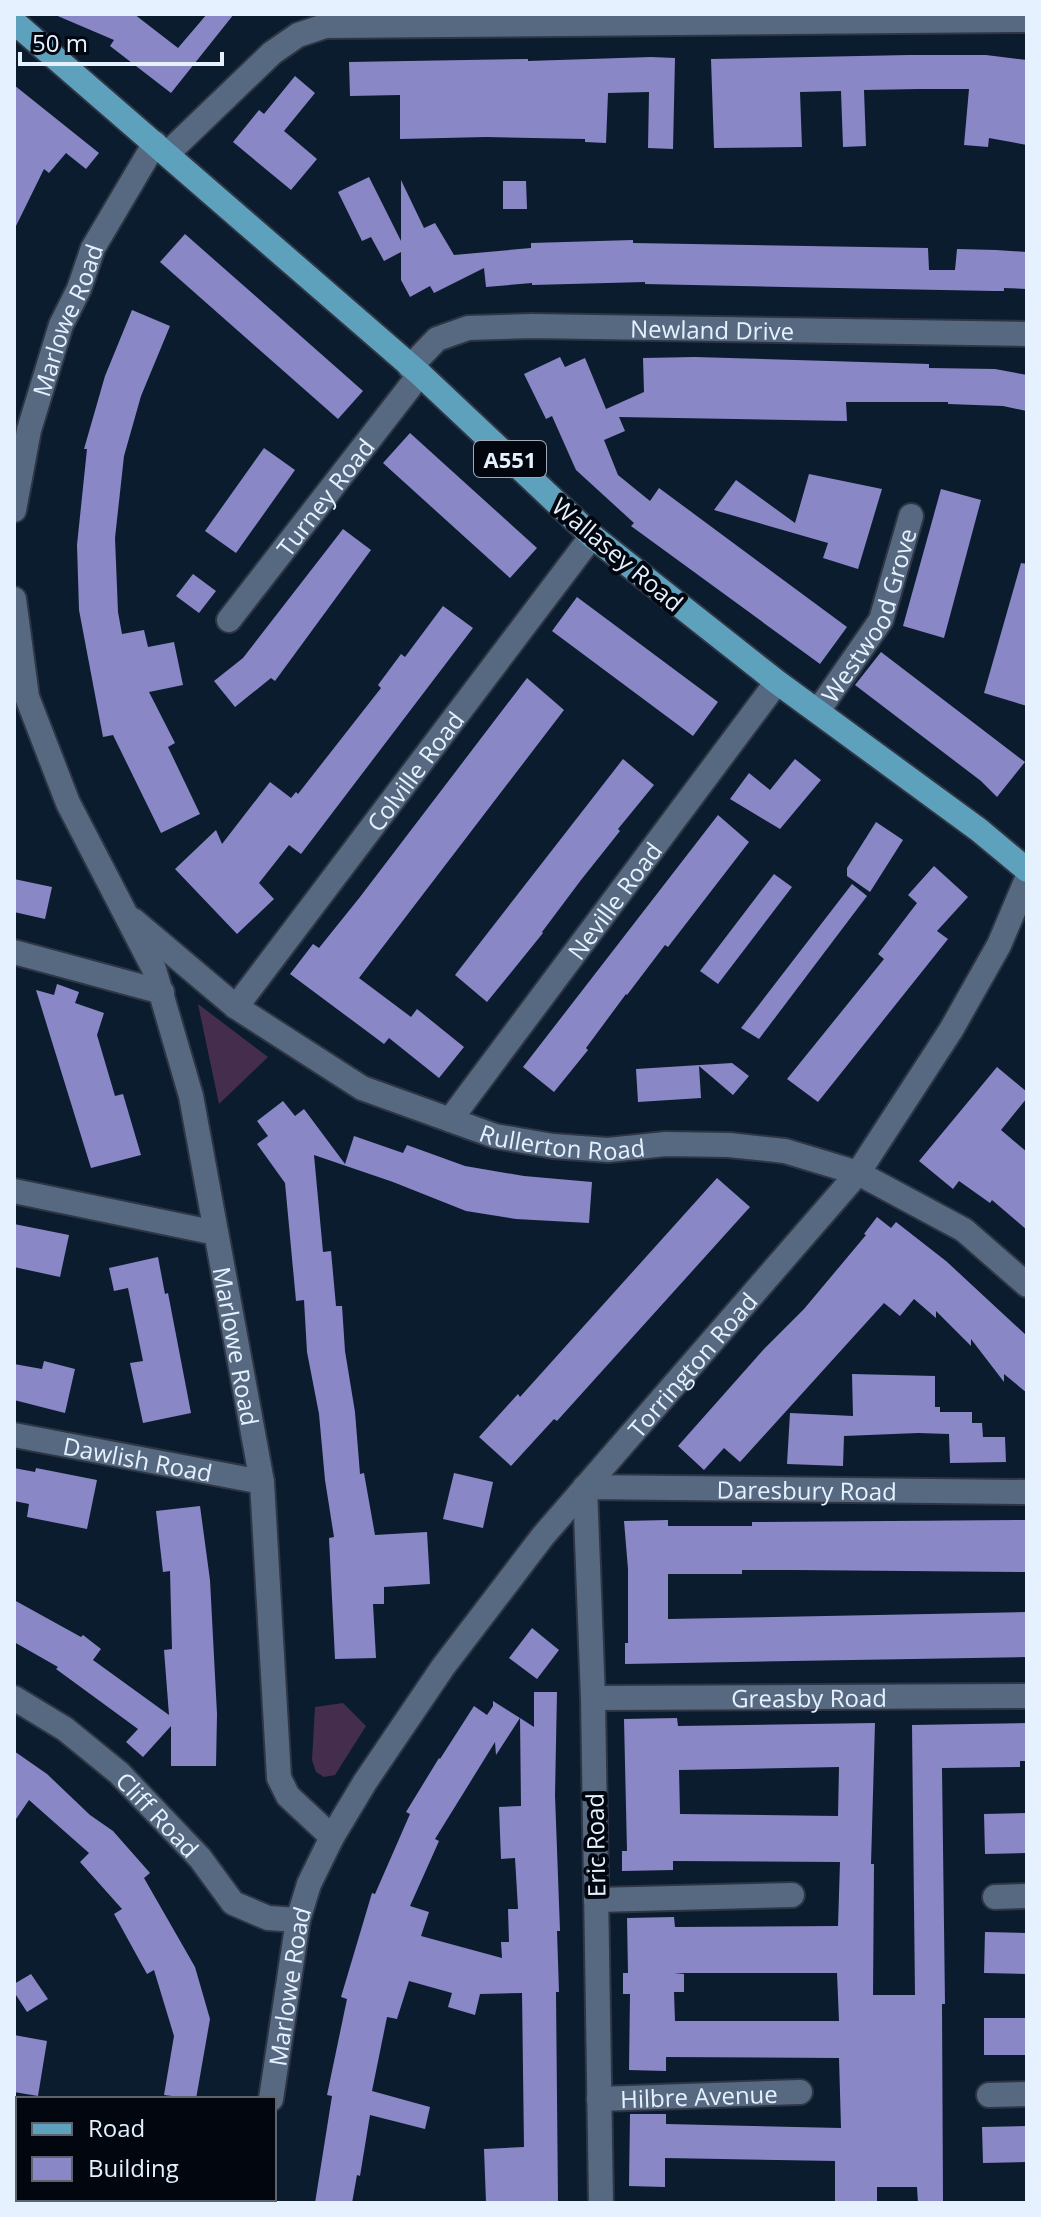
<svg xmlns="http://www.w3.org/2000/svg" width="1041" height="2217" viewBox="0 0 1041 2217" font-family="'Open Sans',sans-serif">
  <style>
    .green { fill: #452d4d }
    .building { fill: #8a87c7; fill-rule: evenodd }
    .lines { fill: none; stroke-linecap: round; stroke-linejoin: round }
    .minor-casing { stroke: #2e3544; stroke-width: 28 }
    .major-casing { stroke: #2e3544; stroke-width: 28 }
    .minor { stroke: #566981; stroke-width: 24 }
    .major { stroke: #5ea1bc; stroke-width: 24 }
    .labels { text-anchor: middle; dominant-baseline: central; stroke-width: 8; stroke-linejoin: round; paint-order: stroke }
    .shield { fill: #02060e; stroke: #a1aab6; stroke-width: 2 }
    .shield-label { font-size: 22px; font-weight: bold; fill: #e5f1fe }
    .street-label { font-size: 24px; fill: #e5f1fe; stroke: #02060e }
  </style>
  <rect width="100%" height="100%" fill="#0b1c2f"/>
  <g class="green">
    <path d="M198 1004 268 1057 219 1104Z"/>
    <path d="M343 1703 366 1726 335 1775 324 1777 316 1772 312 1760 315 1707Z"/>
  </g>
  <g class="building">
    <path d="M53 14H134L178 48 207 14H234L171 93 110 46 114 40Z"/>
    <path d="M909 55H986L1027 60V145L989 138 988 147 964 145 969 89H919L864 90 866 146 843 147 841 91 800 92 802 147 714 148 711 59Z"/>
    <path d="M651 57 675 58 673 149 648 148 649 92 608 93 606 143 585 142V139L486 137 400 139V95L350 96 349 62 528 59V61Z"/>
    <path d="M295 76 315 93 284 131 317 159 291 190 233 142 259 110 264 114Z"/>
    <path d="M14 85 99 153 86 169 66 153 49 173 44 169 14 230Z"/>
    <path d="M369 177 401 241V180L424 228 435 223 454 255 531 248V243L633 240V243L928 248 929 270H955L957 249 996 250 1027 252V289L1004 288V291H995L785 287 645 284V282L532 285V283L486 287 484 268 434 293 430 286 410 297 401 280V252L384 261 371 237 362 241 338 192Z"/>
    <path d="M503 181H526L527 209H503Z"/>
    <path d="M185 234 363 391 338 419 160 262Z"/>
    <path d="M132 310 170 326 141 396 124 456 115 538 118 612 122 634 144 630 148 647 174 642 183 685 149 692 175 743 168 747 200 814 161 833 113 735 103 737 79 610 77 545 87 449H84L105 376Z"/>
    <path d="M560 357 565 367 585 358 606 409 644 392 643 358 695 357 929 364V368L995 369 1027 375V411L1003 406 948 404V402H846L847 421 619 417 625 431 604 440 618 475 650 501 659 488 847 627 820 664 631 526 634 523 576 470 552 416 546 419 524 374Z"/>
    <path d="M410 433 537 548 510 578 383 463Z"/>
    <path d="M264 448 295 470 236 553 205 531Z"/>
    <path d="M809 474 882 489 858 569 823 558 828 543 714 510 736 480 795 523Z"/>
    <path d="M941 489 981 500 944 638 903 626Z"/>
    <path d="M343 529 371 550 275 681 271 678 235 707 214 681 243 658Z"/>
    <path d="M1021 563 1027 564V706L984 693Z"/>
    <path d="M193 574 216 591 199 613 176 596Z"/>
    <path d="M577 597 718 702 693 736 552 631Z"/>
    <path d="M443 606 473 628 301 854 289 845 259 883 274 899 237 934 175 869 216 830 222 844 270 782 291 798 296 792 298 794 381 688 378 685 401 654 405 657Z"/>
    <path d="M881 652 1025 762 997 797 981 781 855 685Z"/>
    <path d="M527 678 564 710 359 978 411 1017 417 1009 464 1047 439 1078 389 1038 384 1044 290 974 313 944 319 948 360 897Z"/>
    <path d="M623 759 654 785 618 829 620 831 581 880 542 932 543 933 487 1002 455 975Z"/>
    <path d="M795 759 821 780 780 829 730 799 749 773 770 790Z"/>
    <path d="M718 815 749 842 668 947 665 945 627 995 626 994 586 1048 588 1050 554 1092 523 1067Z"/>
    <path d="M876 822 903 840 870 892 847 876V868Z"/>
    <path d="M934 866 968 897 937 931 948 939 818 1102 787 1079 884 959 878 954 917 903 908 895Z"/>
    <path d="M774 874 792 887 718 984 700 971Z"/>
    <path d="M14 879 52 887 45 919 14 912Z"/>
    <path d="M852 884 867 896 759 1039 741 1028Z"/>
    <path d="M57 984 79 992 75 1003 104 1013 97 1035 115 1096 123 1094 141 1155 91 1168 36 990 54 995Z"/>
    <path d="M732 1063 749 1076 733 1095 699 1066 701 1098 638 1102 636 1069Z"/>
    <path d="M997 1067 1027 1092V1098L1001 1130 1027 1152V1230L992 1200 990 1203 959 1181 953 1189 919 1161Z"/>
    <path d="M283 1101 295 1116 304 1109 345 1164 354 1136 403 1153 407 1145 465 1166 524 1176 592 1182 589 1223 516 1219 466 1211 393 1182 314 1155 323 1252 331 1251 336 1306H342L345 1351 355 1412 360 1474 364 1473 375 1535 427 1532 430 1584 384 1587V1604H373L376 1658 335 1659 329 1538 334 1537 325 1480 319 1414 307 1352 304 1300 296 1301 285 1183 257 1144 268 1136 257 1121Z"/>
    <path d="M717 1178 750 1207 557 1421 554 1419 511 1466 479 1437 518 1394 520 1397Z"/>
    <path d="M877 1217 891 1228 896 1222 946 1261 1027 1336V1393L1004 1374V1382L971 1339V1346L936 1311V1318L914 1299 900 1316 884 1303 740 1462 724 1448 704 1470 678 1446 764 1349 804 1309 866 1235 864 1234Z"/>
    <path d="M14 1224 69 1235 60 1277 14 1267Z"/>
    <path d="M158 1257 165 1294 168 1293 191 1413 143 1423 130 1363 143 1361 128 1288 114 1291 109 1268Z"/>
    <path d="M44 1361 75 1369 65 1413 14 1400V1364L42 1369Z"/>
    <path d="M852 1374 935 1376V1407H940V1412H972V1423H982L983 1437H1005L1006 1462 950 1463 949 1434 918 1433 844 1436 843 1466 787 1464 790 1413 853 1416Z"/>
    <path d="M14 1468 35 1472 36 1468 97 1480 87 1529 27 1517 29 1504 14 1501Z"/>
    <path d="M454 1473 493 1482 483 1528 443 1519Z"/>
    <path d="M200 1506 210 1580 217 1714 216 1766H171V1726L143 1757 126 1742 138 1729 56 1669 58 1667 14 1642V1600L81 1637 83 1635 101 1649 93 1660 169 1715 164 1650 172 1649 170 1571 163 1572 156 1511Z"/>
    <path d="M668 1520V1526H752V1522L1025 1520 1026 1572 795 1570H742V1574H668V1619L1027 1612V1657L625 1664V1643H628V1569L624 1521Z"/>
    <path d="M532 1628 559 1650 537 1679 509 1658Z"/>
    <path d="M534 1692H557L555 1795 560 1931H557L559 1992H556L558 2201 486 2202 484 2149 524 2147 522 1993 480 1994 475 2015 448 2007 452 1993 409 1981 397 2019 387 2017 372 2091 430 2107 425 2129 370 2115 360 2176 357 2175 352 2203H315L332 2096 327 2095 347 1999 341 1997 372 1893 375 1894 410 1814 406 1812 439 1758 440 1759 474 1706 487 1715 493 1706V1701L520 1718 496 1755 495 1742 435 1839 439 1841 410 1906 429 1912 421 1936 502 1958 501 1942H509L508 1909H518L515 1858 501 1859 499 1807 521 1806 520 1718 534 1727Z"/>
    <path d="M677 1718 678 1726 875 1723 871 1864H874L873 1995H915L912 1725 1027 1723V1761H1020V1767L942 1768 945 2004H942L943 2203H918L917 2187H877V2203H835V2161L665 2158V2187L629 2186 630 2114H666V2124L841 2128 839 2058 666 2057V2071L629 2070 630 1994H623V1973H628L627 1918 674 1917 675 1927 838 1926 840 1862 673 1861V1870L622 1871V1851H627L624 1719ZM839 1767 838 1816 680 1814 679 1770ZM674 1973H837L839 2021H675L674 1992H684V1974Z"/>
    <path d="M14 1751 47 1774 90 1815 113 1831 150 1873 144 1878 195 1967 210 2019 196 2099 164 2095 174 2036 154 1970 147 1974 114 1914 122 1909 80 1862 89 1853 29 1800 14 1822Z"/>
    <path d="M1027 1813V1853L985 1854 984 1814Z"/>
    <path d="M985 1932 1027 1933V1974L984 1973Z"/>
    <path d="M31 1974 48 1999 27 2012 14 1992V1984Z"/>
    <rect x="984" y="2018" width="43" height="37"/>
    <path d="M14 2035 47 2041 38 2096 14 2092Z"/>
    <path d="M1027 2126V2162L983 2163 982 2127Z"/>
  </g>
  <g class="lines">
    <defs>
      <g id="minor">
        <path d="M168 153 272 53 298 35 325 26 1027 20"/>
        <path id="s1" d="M410 367 437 339 468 328 532 326 1027 334"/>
        <path id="s2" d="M14 510 29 430 61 325 79 289 93 248 155 143"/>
        <path id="s3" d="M14 599 27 697 68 803 154 969 191 1096 262 1482 279 1778 288 1796 332 1837"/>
        <path id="s4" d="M229 620 420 374"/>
        <path id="s5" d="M818 711 881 620 911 516"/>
        <path id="s6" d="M133 920 236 1007 362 1088 495 1136 553 1146 608 1150 666 1144 729 1145 785 1151 858 1173 964 1230 1027 1285"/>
        <path d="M14 952 162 992"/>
        <path id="s7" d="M236 1007 592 536"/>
        <path id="s8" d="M450 1120 777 682"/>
        <path d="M14 1191 216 1233"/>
        <path id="s9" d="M14 1435 262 1482"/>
        <path id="s10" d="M14 1698 65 1729 119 1773 200 1858 233 1903 268 1918 298 1920"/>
        <path id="s11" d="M593 1698 1027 1696"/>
        <path d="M995 1897 1027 1896"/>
        <path d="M596 1900 792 1895"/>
        <path d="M989 2095 1027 2094"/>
        <path id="s12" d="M271 2099 298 1920 309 1884 332 1837 365 1782 443 1667 543 1536 858 1173 951 1030 999 945 1027 879"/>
        <path id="s13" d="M599 2099 800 2092"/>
        <path d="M137 2199 161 2203"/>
        <path d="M55 2203 59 2199"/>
        <path d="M255 2203 256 2199"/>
        <path id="s14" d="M601 2203 593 1698 585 1487 1027 1492"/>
      </g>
      <path id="major" d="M14 22 420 374 592 536 777 682 979 830 1027 870"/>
    </defs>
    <use href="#minor" class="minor-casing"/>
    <use href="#major" class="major-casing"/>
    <use href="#minor" class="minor"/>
    <use href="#major" class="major"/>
  </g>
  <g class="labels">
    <rect class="shield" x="474" y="441" width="72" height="36" rx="6"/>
    <g class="shield-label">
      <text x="510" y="459">A551</text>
    </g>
    <g class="street-label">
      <text stroke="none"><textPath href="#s2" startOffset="198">Marlowe Road</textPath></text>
      <text stroke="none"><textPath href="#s1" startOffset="316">Newland Drive</textPath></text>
      <text stroke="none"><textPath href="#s4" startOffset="156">Turney Road</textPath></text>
      <text transform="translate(618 554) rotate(40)">Wallasey Road</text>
      <text stroke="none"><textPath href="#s5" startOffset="110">Westwood Grove</textPath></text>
      <text stroke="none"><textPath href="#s7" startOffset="296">Colville Road</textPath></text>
      <text stroke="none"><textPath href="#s8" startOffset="274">Neville Road</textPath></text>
      <text stroke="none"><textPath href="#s6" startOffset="494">Rullerton Road</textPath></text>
      <text stroke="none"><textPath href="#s3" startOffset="786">Marlowe Road</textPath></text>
      <text stroke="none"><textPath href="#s12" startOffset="866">Torrington Road</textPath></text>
      <text stroke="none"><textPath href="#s9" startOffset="126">Dawlish Road</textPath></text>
      <text stroke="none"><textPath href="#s14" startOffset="938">Daresbury Road</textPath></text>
      <text stroke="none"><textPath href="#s11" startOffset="216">Greasby Road</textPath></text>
      <text stroke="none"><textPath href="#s10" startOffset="186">Cliff Road</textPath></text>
      <text transform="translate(595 1845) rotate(-91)">Eric Road</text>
      <text stroke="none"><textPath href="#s12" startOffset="114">Marlowe Road</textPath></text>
      <text stroke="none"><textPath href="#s13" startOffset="100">Hilbre Avenue</textPath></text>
    </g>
  </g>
  <rect width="1041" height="2217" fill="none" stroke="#e5f1fe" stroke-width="32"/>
  <rect x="16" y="2097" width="260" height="104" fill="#02060e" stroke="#5d646e" stroke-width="2"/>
  <rect x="32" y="2123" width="40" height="12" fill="#5ea1bc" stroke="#5d646e" stroke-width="2"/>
  <text x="88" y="2137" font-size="24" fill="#e5f1fe">Road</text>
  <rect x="32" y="2157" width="40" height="24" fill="#8a87c7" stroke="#5d646e" stroke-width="2"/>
  <text x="88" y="2177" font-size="24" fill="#e5f1fe">Building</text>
  <path d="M20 52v12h202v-12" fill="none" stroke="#e5f1fe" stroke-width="4"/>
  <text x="32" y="52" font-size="24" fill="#e5f1fe" stroke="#02060e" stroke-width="6" paint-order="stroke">50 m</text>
</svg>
